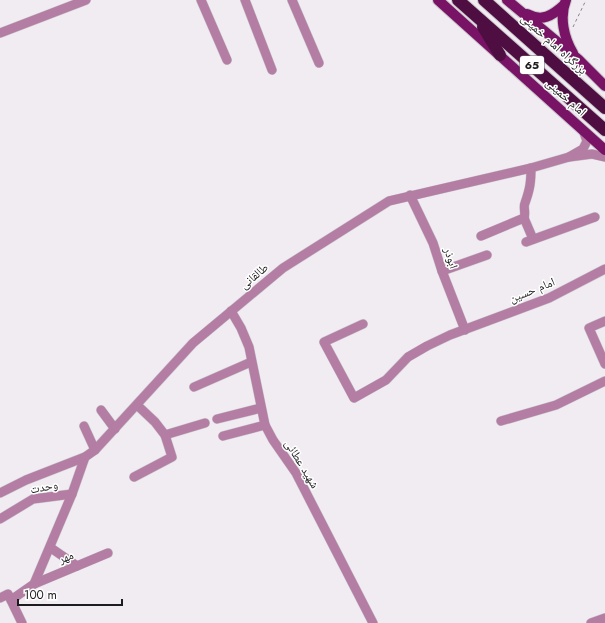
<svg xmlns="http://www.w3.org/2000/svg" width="605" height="623" viewBox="0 0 605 623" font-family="Jost,'Noto Naskh Arabic',sans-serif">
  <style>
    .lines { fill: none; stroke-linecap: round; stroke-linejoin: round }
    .minor-casing { stroke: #cbc6cc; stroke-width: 10 }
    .major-casing { stroke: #cbc6cc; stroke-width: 12 }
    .highway-casing { stroke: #cbc6cc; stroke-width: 14 }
    .path { stroke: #89868a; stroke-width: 1; stroke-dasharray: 3 3; stroke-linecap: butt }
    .minor { stroke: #b37da4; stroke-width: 9 }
    .major { stroke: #781365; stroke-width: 10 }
    .highway { stroke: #4f0e42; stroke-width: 12 }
    .labels { text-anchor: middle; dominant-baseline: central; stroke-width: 3; stroke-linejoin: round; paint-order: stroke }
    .shield { fill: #fff; stroke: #605f61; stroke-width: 1 }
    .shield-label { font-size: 11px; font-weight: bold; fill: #1c1b1d }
    .street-label { font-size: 12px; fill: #1c1b1d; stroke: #fff }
  </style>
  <rect width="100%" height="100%" fill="#f1ecf2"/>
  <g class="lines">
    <defs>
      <g id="minor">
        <path d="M201 0 227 60"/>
        <path d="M245 0 272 70"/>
        <path d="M292 0 319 63"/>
        <path d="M0 33 86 0"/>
        <path d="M583 130 587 141 583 149 569 157 592 154 605 157"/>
        <path d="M410 195 433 243 442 271 465 330"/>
        <path d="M524 218 533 239"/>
        <path d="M481 236 524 218C526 213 523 207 525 203 530 189 531 182 531 168"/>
        <path d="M526 242 595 217"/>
        <path d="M442 271 487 255"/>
        <path d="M231 311 241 328 249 347 265 425 273 440 296 473 373 623"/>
        <path d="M605 321 589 328 605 364"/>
        <path d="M363 324 324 342 354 398 386 380 408 357 427 346 450 335 549 298 605 269"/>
        <path d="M194 387 251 362"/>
        <path d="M101 410 115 429"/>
        <path d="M217 419 261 408"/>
        <path d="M501 421 556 405 605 381"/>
        <path d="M84 426 95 450"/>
        <path d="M165 435 205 423"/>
        <path d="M223 436 265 425"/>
        <path d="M134 477 172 457 165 435 155 422 137 405"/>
        <path d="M0 493 26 480 85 457 95 450 193 343 283 268 389 201 531 168 569 157"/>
        <path d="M0 519 33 499 72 494"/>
        <path d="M51 548 77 566"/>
        <path d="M34 584 108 553"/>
        <path d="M0 598 8 594 22 623"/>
        <path d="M11 600 34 584 72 494 85 457"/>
        <path d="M591 623 605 618"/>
      </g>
      <g id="major">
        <path d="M438 0 605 150"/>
        <path d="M507 0 578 59 605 86"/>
        <path d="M566 0C559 17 564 38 573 53"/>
        <path d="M527 14C542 22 552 16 564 5"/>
      </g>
      <g id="highway">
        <path d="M458 0 605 130"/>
        <path d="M484 0 605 108"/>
        <path d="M483 27 500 55"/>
      </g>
    </defs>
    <use href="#minor" class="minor-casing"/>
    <use href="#major" class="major-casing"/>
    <use href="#highway" class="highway-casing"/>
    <path class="path" d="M573 27 586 0"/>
    <use href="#minor" class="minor"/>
    <use href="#major" class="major"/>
    <use href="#highway" class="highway"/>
  </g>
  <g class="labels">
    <rect class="shield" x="520" y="56" width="24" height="18" rx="3"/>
    <g class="shield-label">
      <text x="532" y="65">65</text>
    </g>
    <g class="street-label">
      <text transform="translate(554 44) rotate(42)">بزرگراه امام خمینی</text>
      <text transform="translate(566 97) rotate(42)">امام خمینی</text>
      <text transform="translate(451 258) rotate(72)">ابوذر</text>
      <text transform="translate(254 276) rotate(-40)">طالقانی</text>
      <text transform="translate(532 290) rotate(-22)">امام حسین</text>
      <text transform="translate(302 464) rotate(59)">شهید عطائی</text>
      <text transform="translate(44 487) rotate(-11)">وحدت</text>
      <text transform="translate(66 557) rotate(-22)">مهر</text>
    </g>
  </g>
  <path d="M18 599v6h104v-6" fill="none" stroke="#1c1b1d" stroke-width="2"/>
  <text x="24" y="599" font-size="12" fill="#1c1b1d" stroke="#ffffff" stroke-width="3" paint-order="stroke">100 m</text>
</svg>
